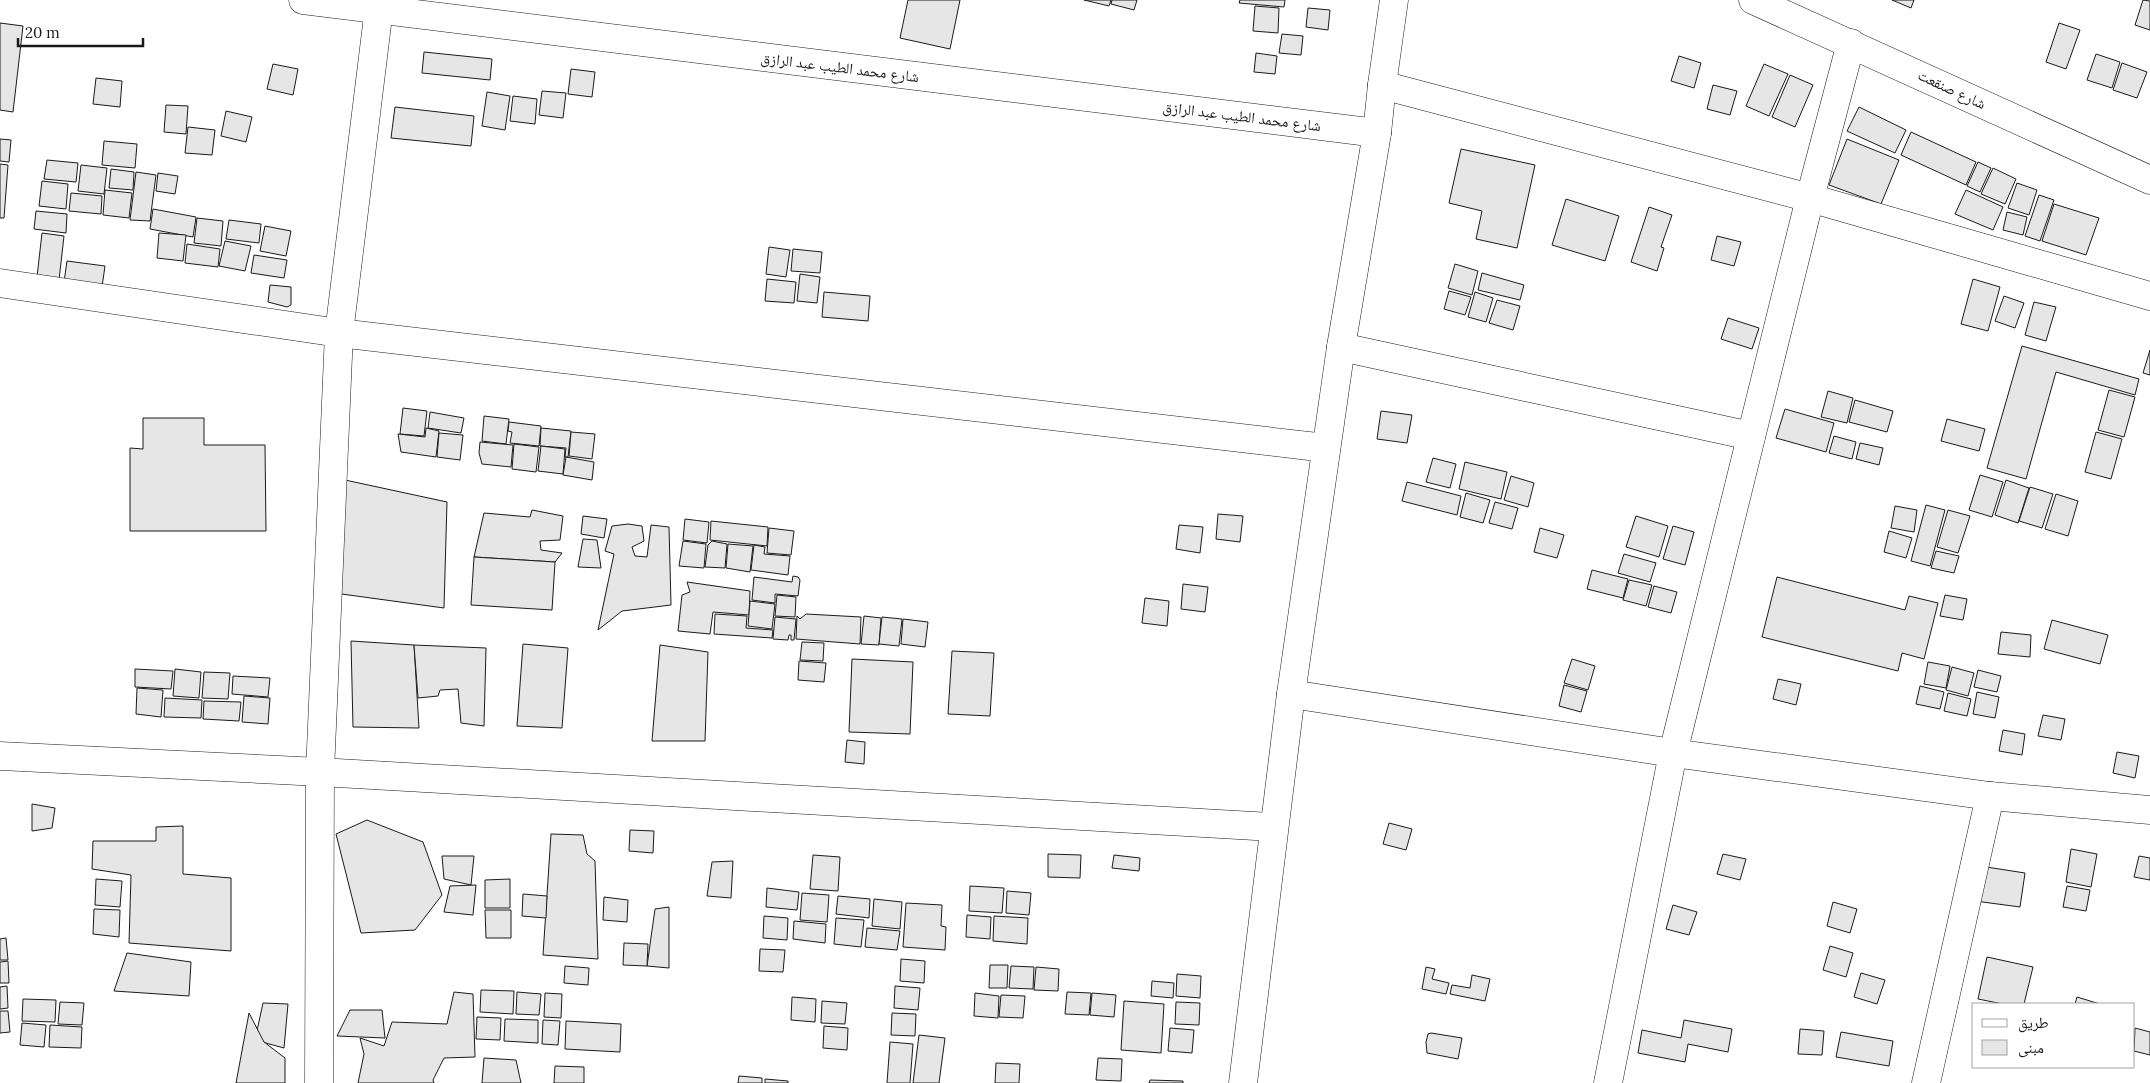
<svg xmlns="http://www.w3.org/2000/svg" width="2150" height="1083" viewBox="0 0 2150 1083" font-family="Lora,'Noto Naskh Arabic',serif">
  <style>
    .building { fill: #e6e6e6; stroke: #1a1a1a }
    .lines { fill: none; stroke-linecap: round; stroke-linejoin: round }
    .street-casing { stroke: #1a1a1a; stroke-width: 29 }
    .secondary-casing { stroke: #1a1a1a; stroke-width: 29 }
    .street { stroke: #fff; stroke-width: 28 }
    .secondary { stroke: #fff; stroke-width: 28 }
    .labels { text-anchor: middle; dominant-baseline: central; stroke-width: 4; stroke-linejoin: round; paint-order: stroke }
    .street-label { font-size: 15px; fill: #1a1a1a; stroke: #fff }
  </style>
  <rect width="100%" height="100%" fill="#fff"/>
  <g class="building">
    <path d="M908 0H960L950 49 900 38Z"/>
    <path d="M1084 0H1111L1109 6Z"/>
    <path d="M1112 0H1137L1134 10 1111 4Z"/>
    <path d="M1240 0H1285L1284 7 1239 3Z"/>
    <path d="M1892 0H1914L1911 8Z"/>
    <path d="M2143 0 2150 1V30L2135 25Z"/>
    <path d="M1255 6 1279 8 1278 33 1253 31Z"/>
    <path d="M1308 8 1330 10 1328 30 1306 27Z"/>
    <path d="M0 23 23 26 13 112 0 110Z"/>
    <path d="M2059 23 2080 30 2066 69 2046 62Z"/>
    <path d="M1282 34 1303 36 1301 55 1279 53Z"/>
    <path d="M424 52 492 59 490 80 422 73Z"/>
    <path d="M1256 53 1277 56 1275 74 1254 72Z"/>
    <path d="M2096 54 2120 62 2112 88 2087 80Z"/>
    <path d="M1679 56 1701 63 1694 88 1671 81Z"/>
    <path d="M2122 63 2147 72 2137 98 2113 90Z"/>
    <path d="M273 64 298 69 293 95 267 89Z"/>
    <path d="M1764 64 1788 74 1769 116 1746 106Z"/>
    <path d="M571 69 595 72 592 97 568 94Z"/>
    <path d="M1790 75 1813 85 1795 127 1772 117Z"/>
    <path d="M96 78 122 81 120 107 93 104Z"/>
    <path d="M1713 85 1737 91 1730 115 1707 109Z"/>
    <path d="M542 91 566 93 563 118 539 115Z"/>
    <path d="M487 92 510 96 505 130 482 126Z"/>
    <path d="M513 96 537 99 535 124 510 121Z"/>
    <path d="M166 105 188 106 186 134 164 132Z"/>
    <path d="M395 107 474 116 471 146 391 138Z"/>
    <path d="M1859 107 1906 130 1895 153 1847 131Z"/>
    <path d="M226 111 252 117 246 142 221 136Z"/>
    <path d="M188 127 215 130 212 155 185 153Z"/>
    <path d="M1911 132 1976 162 1966 185 1901 155Z"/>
    <path d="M0 139 11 140 9 162 0 161Z"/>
    <path d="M1847 139 1899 160 1881 204 1829 185Z"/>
    <path d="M104 141 137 144 135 168 102 165Z"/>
    <path d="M1461 149 1535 165 1517 248 1476 239 1482 211 1449 203Z"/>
    <path d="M47 160 78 163 76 182 44 179Z"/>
    <path d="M1978 162 1991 168 1980 192 1967 186Z"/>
    <path d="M0 164 8 165 4 218H0Z"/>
    <path d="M81 165 107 168 104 194 78 191Z"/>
    <path d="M1993 168 2016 179 2005 204 1981 194Z"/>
    <path d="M111 169 134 172 133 190 109 188Z"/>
    <path d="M136 172 156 175 150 221 130 220Z"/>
    <path d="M158 173 178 176 175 194 156 191Z"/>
    <path d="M42 181 68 184 66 209 39 206Z"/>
    <path d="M2017 183 2037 190 2029 215 2008 208Z"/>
    <path d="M105 190 132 193 129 218 103 215Z"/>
    <path d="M1966 190 2003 207 1993 230 1955 214Z"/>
    <path d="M71 193 102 196 101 214 69 211Z"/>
    <path d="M2039 195 2054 200 2040 241 2025 236Z"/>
    <path d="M1566 199 1619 216 1605 261 1552 245Z"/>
    <path d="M2054 204 2099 218 2086 255 2042 241Z"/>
    <path d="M1649 207 1672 215 1661 247 1664 248 1657 271 1631 262Z"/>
    <path d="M153 209 196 217 193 237 150 229Z"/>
    <path d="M36 211 67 214 66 233 34 229Z"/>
    <path d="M2007 212 2027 217 2023 235 2003 230Z"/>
    <path d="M197 218 223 221 221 246 194 243Z"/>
    <path d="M229 220 261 224 259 243 226 239Z"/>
    <path d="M265 226 291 231 286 256 260 251Z"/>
    <path d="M42 233 64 236 59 280 37 277Z"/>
    <path d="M159 233 186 235 183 261 157 258Z"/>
    <path d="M1717 236 1741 242 1734 266 1711 260Z"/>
    <path d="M225 241 251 246 245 271 219 266Z"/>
    <path d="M187 244 220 249 218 267 185 263Z"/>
    <path d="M769 247 790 250 786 277 766 274Z"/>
    <path d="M793 249 822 252 820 273 791 271Z"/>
    <path d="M254 255 287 260 284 278 251 273Z"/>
    <path d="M67 261 105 266 102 287 64 282Z"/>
    <path d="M1455 264 1478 271 1472 295 1448 288Z"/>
    <path d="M1482 273 1524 285 1520 300 1478 290Z"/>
    <path d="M800 274 820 277 817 303 797 301Z"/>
    <path d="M767 279 796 282 794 303 765 301Z"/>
    <path d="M1973 279 2000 287 1988 331 1961 324Z"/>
    <path d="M270 285 291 287V305L287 307 268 302Z"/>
    <path d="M1449 291 1471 297 1465 315 1444 309Z"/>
    <path d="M824 292 870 296 868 321 822 317Z"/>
    <path d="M1475 292 1493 298 1486 322 1468 317Z"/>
    <path d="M2004 296 2024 303 2015 328 1995 321Z"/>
    <path d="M1497 300 1520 306 1513 330 1489 323Z"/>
    <path d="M2034 302 2056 307 2046 341 2025 335Z"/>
    <path d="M1728 318 1759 328 1752 349 1721 339Z"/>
    <path d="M2022 346 2139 379 2135 395 2056 372 2026 479 1987 468Z"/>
    <path d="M2150 350V375L2143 373Z"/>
    <path d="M2109 390 2135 397 2124 437 2098 430Z"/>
    <path d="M1828 391 1853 398 1847 423 1821 417Z"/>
    <path d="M1855 400 1893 411 1887 432 1849 422Z"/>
    <path d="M403 408 427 411 424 436 400 434Z"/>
    <path d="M1785 409 1834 423 1826 452 1776 438Z"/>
    <path d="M1381 411 1412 415 1407 443 1377 439Z"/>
    <path d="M430 412 464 418 461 433 428 428Z"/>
    <path d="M484 416 509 419 506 444 482 441Z"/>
    <path d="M143 418H204V445H265L266 531H130V448L143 449Z"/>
    <path d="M1947 419 1985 429 1979 451 1941 441Z"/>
    <path d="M509 422 541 426 539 446 510 443 512 432 508 431Z"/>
    <path d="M426 428 439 431 436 457 401 452 398 434 425 437Z"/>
    <path d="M541 428 571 431 568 457H565L566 448 540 446Z"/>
    <path d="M571 432 595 434 592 459 569 456Z"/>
    <path d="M2096 432 2122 439 2111 479 2085 472Z"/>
    <path d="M439 433 463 435 460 460 437 457Z"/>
    <path d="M1834 436 1856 442 1852 459 1829 453Z"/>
    <path d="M480 442 513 445 511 467 482 464 479 453Z"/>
    <path d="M1860 443 1883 448 1879 465 1856 459Z"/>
    <path d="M514 444 539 447 536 472 512 469Z"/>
    <path d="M541 446 565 449 563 474 538 471Z"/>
    <path d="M566 457 594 462 592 480 563 475Z"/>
    <path d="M1433 458 1456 464 1450 488 1426 482Z"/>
    <path d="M1465 462 1507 472 1501 499 1459 489Z"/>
    <path d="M1980 475 2003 482 1992 517 1969 510Z"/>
    <path d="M1511 476 1534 483 1528 507 1504 500Z"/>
    <path d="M345 480 447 502 444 608 327 592Z"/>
    <path d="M2006 480 2029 488 2018 523 1995 515Z"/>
    <path d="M1407 482 1461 496 1457 515 1402 501Z"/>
    <path d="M2030 487 2053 494 2042 528 2019 521Z"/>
    <path d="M1466 493 1490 500 1483 523 1460 517Z"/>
    <path d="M2056 494 2078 501 2068 536 2045 529Z"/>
    <path d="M1495 502 1518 508 1512 529 1489 523Z"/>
    <path d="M1926 505 1945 510 1930 566 1911 561Z"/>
    <path d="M1895 506 1917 510 1914 532 1891 528Z"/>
    <path d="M532 510 563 516 560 540 540 541 541 550 562 553 555 562 474 557 484 513 530 517Z"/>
    <path d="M1948 510 1970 516 1958 553 1937 547Z"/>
    <path d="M1218 514 1243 516 1240 542 1216 539Z"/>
    <path d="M583 516 607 519 604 538 581 534Z"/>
    <path d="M1636 516 1668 526 1659 557 1626 547Z"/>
    <path d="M685 519 709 522 707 543 683 540Z"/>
    <path d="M711 521 768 527 767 546 710 540Z"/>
    <path d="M628 524 642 526 644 541 632 547 635 556 647 557 651 525 669 527 671 605 622 611 598 630 614 554 605 551 612 526Z"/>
    <path d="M1179 525 1203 527 1200 553 1176 549Z"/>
    <path d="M1673 526 1694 532 1685 565 1663 559Z"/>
    <path d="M769 528 794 531 791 555 767 553Z"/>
    <path d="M1540 528 1564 535 1557 558 1534 552Z"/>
    <path d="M1889 531 1912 538 1906 558 1884 552Z"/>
    <path d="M583 539 597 540 601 568 578 567Z"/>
    <path d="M683 541 706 544 704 568 679 566Z"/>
    <path d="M712 541 727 544 725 568 705 567 708 545Z"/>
    <path d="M728 544 753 546 750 572 726 568Z"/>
    <path d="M754 545 765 547 764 554 790 556 788 575 751 570Z"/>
    <path d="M1936 551 1959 556 1954 573 1931 568Z"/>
    <path d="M1624 554 1656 563 1650 582 1618 573Z"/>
    <path d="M474 557 555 562 552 610 471 605Z"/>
    <path d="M1592 570 1628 579 1623 598 1587 589Z"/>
    <path d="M793 576 798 577 800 580 798 596 775 594V603L752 600 754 577 792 582Z"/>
    <path d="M1777 577 1905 610 1909 596 1938 603 1924 659 1902 653 1898 671 1762 637Z"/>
    <path d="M1629 580 1652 585 1646 606 1623 600Z"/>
    <path d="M687 582 750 591 749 615 713 612 710 634 678 631 682 595 690 592Z"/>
    <path d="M1183 584 1208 587 1205 612 1181 609Z"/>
    <path d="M1654 586 1677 592 1671 613 1648 607Z"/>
    <path d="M777 595 796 597 795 617 775 616Z"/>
    <path d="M1945 595 1967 599 1963 620 1940 616Z"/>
    <path d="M1145 598 1169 601 1167 626 1142 623Z"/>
    <path d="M750 601 775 604 772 629 748 626Z"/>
    <path d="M715 614 747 616 746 628 773 630 772 638 714 634Z"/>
    <path d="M806 614 861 617 860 644 796 639 797 616 800 619Z"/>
    <path d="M864 616 881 618 879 645 861 644Z"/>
    <path d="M775 617 796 619 794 640H791V635H789L788 640 773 639Z"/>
    <path d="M882 617 902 619 899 646 879 644Z"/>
    <path d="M903 619 928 622 925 647 901 644Z"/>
    <path d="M2052 620 2108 635 2100 664 2044 649Z"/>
    <path d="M2001 632 2031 635 2030 657 1998 654Z"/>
    <path d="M351 641 414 645 419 728 353 727Z"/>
    <path d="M802 642 824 643 823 661 800 660Z"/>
    <path d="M523 644 568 648 562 728 517 726Z"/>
    <path d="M414 645 486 648 484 726 461 723 458 689 440 690 438 696 418 698Z"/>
    <path d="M660 645 708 652 705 741H652Z"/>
    <path d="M952 651 994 653 990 716 948 714Z"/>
    <path d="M852 659 913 662 910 734 849 732Z"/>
    <path d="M1572 659 1595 666 1588 690 1564 683Z"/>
    <path d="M799 661 826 663 824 682 798 680Z"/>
    <path d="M1928 662 1950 666 1946 688 1924 684Z"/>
    <path d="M1952 667 1974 673 1968 696 1946 690Z"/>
    <path d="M135 669 173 671 171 689 135 687Z"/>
    <path d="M175 669 201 672 199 698 173 696Z"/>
    <path d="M1978 670 2001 676 1997 692 1974 687Z"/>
    <path d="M204 672 230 673 228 699 202 698Z"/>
    <path d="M233 676 270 678 268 697 232 694Z"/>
    <path d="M1778 679 1801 684 1796 705 1773 699Z"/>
    <path d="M1564 685 1587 691 1581 712 1559 706Z"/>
    <path d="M1920 686 1944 692 1940 709 1916 704Z"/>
    <path d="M137 688 163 690 161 717 136 714Z"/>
    <path d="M1977 692 1999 697 1995 718 1973 714Z"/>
    <path d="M1948 693 1971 699 1967 716 1944 711Z"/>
    <path d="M244 696 270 698 268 724 242 722Z"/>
    <path d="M165 698 202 700 201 718 164 717Z"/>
    <path d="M204 701 241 702 239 721 203 719Z"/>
    <path d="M2043 715 2065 719 2061 740 2038 736Z"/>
    <path d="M2003 730 2025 734 2022 755 1999 751Z"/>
    <path d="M847 740 865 742 864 764 845 762Z"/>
    <path d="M2117 752 2139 756 2135 778 2113 773Z"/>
    <path d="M32 804 55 808 52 828 32 831Z"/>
    <path d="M367 820 423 842 442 895 415 930 361 933 336 834Z"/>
    <path d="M1389 823 1412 829 1406 850 1383 844Z"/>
    <path d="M183 826V874L231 878V951L129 943 131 875 92 869 93 841H156V827Z"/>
    <path d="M630 830 654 831 653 853 629 851Z"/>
    <path d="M551 834 583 835 587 854 595 861 598 959 543 955Z"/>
    <path d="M2071 849 2097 854 2091 887 2066 882Z"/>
    <path d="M1048 854 1081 855 1080 878 1048 877Z"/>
    <path d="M1723 854 1746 859 1740 880 1717 874Z"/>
    <path d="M813 855 840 857 838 891 810 889Z"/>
    <path d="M1114 855 1140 858 1139 871 1112 868Z"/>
    <path d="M442 856H474L471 885 444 879Z"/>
    <path d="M2139 856 2150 858V880L2134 877Z"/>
    <path d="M733 861 731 898 707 896 712 862Z"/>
    <path d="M1980 866 2025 873 2020 907 1975 901Z"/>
    <path d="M96 879 122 881 120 907 95 905Z"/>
    <path d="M510 879V908H485V880Z"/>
    <path d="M476 885 473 915 444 912 450 886Z"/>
    <path d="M970 886 1004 888 1002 913 969 911Z"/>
    <path d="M2067 886 2090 890 2086 911 2063 907Z"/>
    <path d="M767 888 799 892 797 910 766 907Z"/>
    <path d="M1007 891 1031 893 1029 915 1006 913Z"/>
    <path d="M802 893 829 895 827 922 800 920Z"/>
    <path d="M523 894 547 896 546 918 522 916Z"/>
    <path d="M838 896 870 899 869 918 836 914Z"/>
    <path d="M604 897 628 900 627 922 603 920Z"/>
    <path d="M874 899 902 902 900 929 872 926Z"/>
    <path d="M1833 902 1857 909 1850 933 1827 926Z"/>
    <path d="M906 903 942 905 941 926 946 927 945 950 903 947Z"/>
    <path d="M1673 905 1697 912 1689 935 1666 929Z"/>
    <path d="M669 907V968L647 966 655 909Z"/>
    <path d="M94 909 120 910 119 937 93 934Z"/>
    <path d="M485 910H511V938H486Z"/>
    <path d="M967 915 991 917 990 939 966 937Z"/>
    <path d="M764 916 788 918 787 940 763 938Z"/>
    <path d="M994 916 1028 918 1027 944 993 941Z"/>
    <path d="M836 918 864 920 861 947 834 944Z"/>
    <path d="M794 921 826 924 825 943 793 939Z"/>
    <path d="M867 928 900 931 897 950 865 947Z"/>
    <path d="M6 938 8 960H0V939Z"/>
    <path d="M624 943 648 944 647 966 623 965Z"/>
    <path d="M1830 946 1853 953 1846 977 1823 970Z"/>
    <path d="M760 949 785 950 783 972 759 971Z"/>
    <path d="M127 953 191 962 189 996 114 991Z"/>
    <path d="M1987 957 2033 967 2024 1004H2003L1978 999Z"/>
    <path d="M901 959 925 961 924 983 900 981Z"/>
    <path d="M8 961 9 983H0V962Z"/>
    <path d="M990 965H1008L1007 988H989Z"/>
    <path d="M565 966 589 968 588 985 564 983Z"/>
    <path d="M1011 966 1034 967 1033 989 1009 988Z"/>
    <path d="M1036 967 1059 969 1058 991 1034 990Z"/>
    <path d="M1426 967 1435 969 1432 979 1449 983 1446 994 1422 989Z"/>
    <path d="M1861 973 1885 980 1877 1004 1854 997Z"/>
    <path d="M1177 974 1201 976 1200 998 1176 996Z"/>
    <path d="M1472 975 1490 979 1485 1001 1450 994 1452 985 1470 988Z"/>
    <path d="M1152 981 1174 983 1173 998 1151 996Z"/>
    <path d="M7 986 8 1008 0 1009V987Z"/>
    <path d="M895 986 920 988 918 1010 894 1008Z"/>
    <path d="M481 990 514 991 513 1014 480 1012Z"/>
    <path d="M454 992 473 994 475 1057 444 1058 433 1080 434 1083H358L364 1054 360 1038 384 1046 392 1022 447 1024Z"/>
    <path d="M517 992 541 994 539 1015 516 1014Z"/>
    <path d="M1067 992 1091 993 1089 1015 1065 1014Z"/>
    <path d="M545 993 562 994 561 1018 544 1017Z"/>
    <path d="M975 993 999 996 998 1018 974 1016Z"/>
    <path d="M1092 993 1116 995 1114 1017 1090 1015Z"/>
    <path d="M1001 995 1025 996 1023 1018 999 1017Z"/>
    <path d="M792 997 816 999 815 1022 791 1020Z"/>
    <path d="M2077 997 2100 1004H2075Z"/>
    <path d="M23 999 56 1000 55 1022 22 1021Z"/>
    <path d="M822 1001 847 1003 845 1024 821 1023Z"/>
    <path d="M1124 1001 1164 1004 1161 1053 1121 1050Z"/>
    <path d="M60 1002 84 1003 82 1025 58 1024Z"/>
    <path d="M1176 1002 1200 1003 1199 1025 1175 1024Z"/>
    <path d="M263 1003 288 1004 284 1048 255 1040Z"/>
    <path d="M350 1010H382L385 1038 337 1036Z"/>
    <path d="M0 1011H8L10 1032 0 1033Z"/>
    <path d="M249 1013 264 1042 285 1058V1083H236Z"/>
    <path d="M892 1013 916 1014 915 1036 891 1035Z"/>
    <path d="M477 1017 501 1018 500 1040 476 1039Z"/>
    <path d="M505 1019 538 1020V1043L504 1041Z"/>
    <path d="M543 1020 560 1021 558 1045 542 1044Z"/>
    <path d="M1684 1020 1732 1029 1728 1052 1688 1044 1685 1062 1638 1053 1642 1030 1681 1038Z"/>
    <path d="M566 1021 621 1024 620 1052 565 1049Z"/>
    <path d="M22 1023 46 1025 44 1047 20 1045Z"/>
    <path d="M50 1025 82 1027 81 1048 49 1047Z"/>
    <path d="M824 1026 848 1028 847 1050 823 1048Z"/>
    <path d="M1170 1028 1194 1030 1192 1053 1168 1051Z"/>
    <path d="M2135 1028 2150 1032V1055L2134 1051Z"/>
    <path d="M1800 1029 1824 1031 1822 1055 1798 1054Z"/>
    <path d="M1841 1032 1893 1041 1889 1066 1836 1057Z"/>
    <path d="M1431 1033 1462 1038 1458 1059 1427 1053 1426 1042 1428 1034Z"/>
    <path d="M919 1035 945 1038 939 1083H913Z"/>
    <path d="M890 1042 913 1044 910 1083H887Z"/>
    <path d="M484 1058 516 1060 521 1083H482Z"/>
    <path d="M1098 1058 1122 1059 1121 1081 1096 1080Z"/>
    <path d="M996 1063 1020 1064 1019 1083H995Z"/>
    <path d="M555 1066 584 1067V1083H554Z"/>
    <path d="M739 1076 762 1078V1083H738Z"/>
    <path d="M765 1079 788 1081V1083H765Z"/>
    <path d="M1150 1080 1183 1081V1083H1149Z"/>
  </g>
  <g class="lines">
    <defs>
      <g id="street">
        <path d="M303 0 1377 133"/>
        <path d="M1382 85 1810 198 2150 296"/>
        <path d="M0 283 339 333 1326 448"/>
        <path d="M1341 347 1751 436"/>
        <path d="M1291 694 1673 753 1990 796 2150 810"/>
        <path d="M0 756 320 772 1273 827"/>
        <path d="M319 1083 320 772 339 333 380 0"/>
        <path d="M1243 1083 1291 694 1341 347 1377 133 1382 85 1394 0"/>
        <path d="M1608 1083 1673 753 1810 198 1851 43"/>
        <path d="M1926 1083 1990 796"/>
      </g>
      <path id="secondary" d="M1753 0 2150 180"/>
    </defs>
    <use href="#street" class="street-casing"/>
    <use href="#secondary" class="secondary-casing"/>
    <use href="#street" class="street"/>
    <use href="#secondary" class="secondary"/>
  </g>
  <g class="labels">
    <g class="street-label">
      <text transform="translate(840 67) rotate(7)">شارع محمد الطيب عبد الرازق</text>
      <text transform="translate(1952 89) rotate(25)">شارع صنقعت</text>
      <text transform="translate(1242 116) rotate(7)">شارع محمد الطيب عبد الرازق</text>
    </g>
  </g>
  <rect x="1972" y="1003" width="162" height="65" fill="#ffffff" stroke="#a3a3a3"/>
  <rect x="1982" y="1019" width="25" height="8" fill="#ffffff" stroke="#a3a3a3"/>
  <text x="2018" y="1028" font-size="15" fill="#1a1a1a">طريق</text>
  <rect x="1982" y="1040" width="25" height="15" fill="#e6e6e6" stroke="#a3a3a3"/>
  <text x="2018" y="1053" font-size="15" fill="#1a1a1a">مبنى</text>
  <path d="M18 38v8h125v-8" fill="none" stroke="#1a1a1a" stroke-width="2.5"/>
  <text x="25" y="38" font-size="15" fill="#1a1a1a" stroke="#ffffff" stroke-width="4" paint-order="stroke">20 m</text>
</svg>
